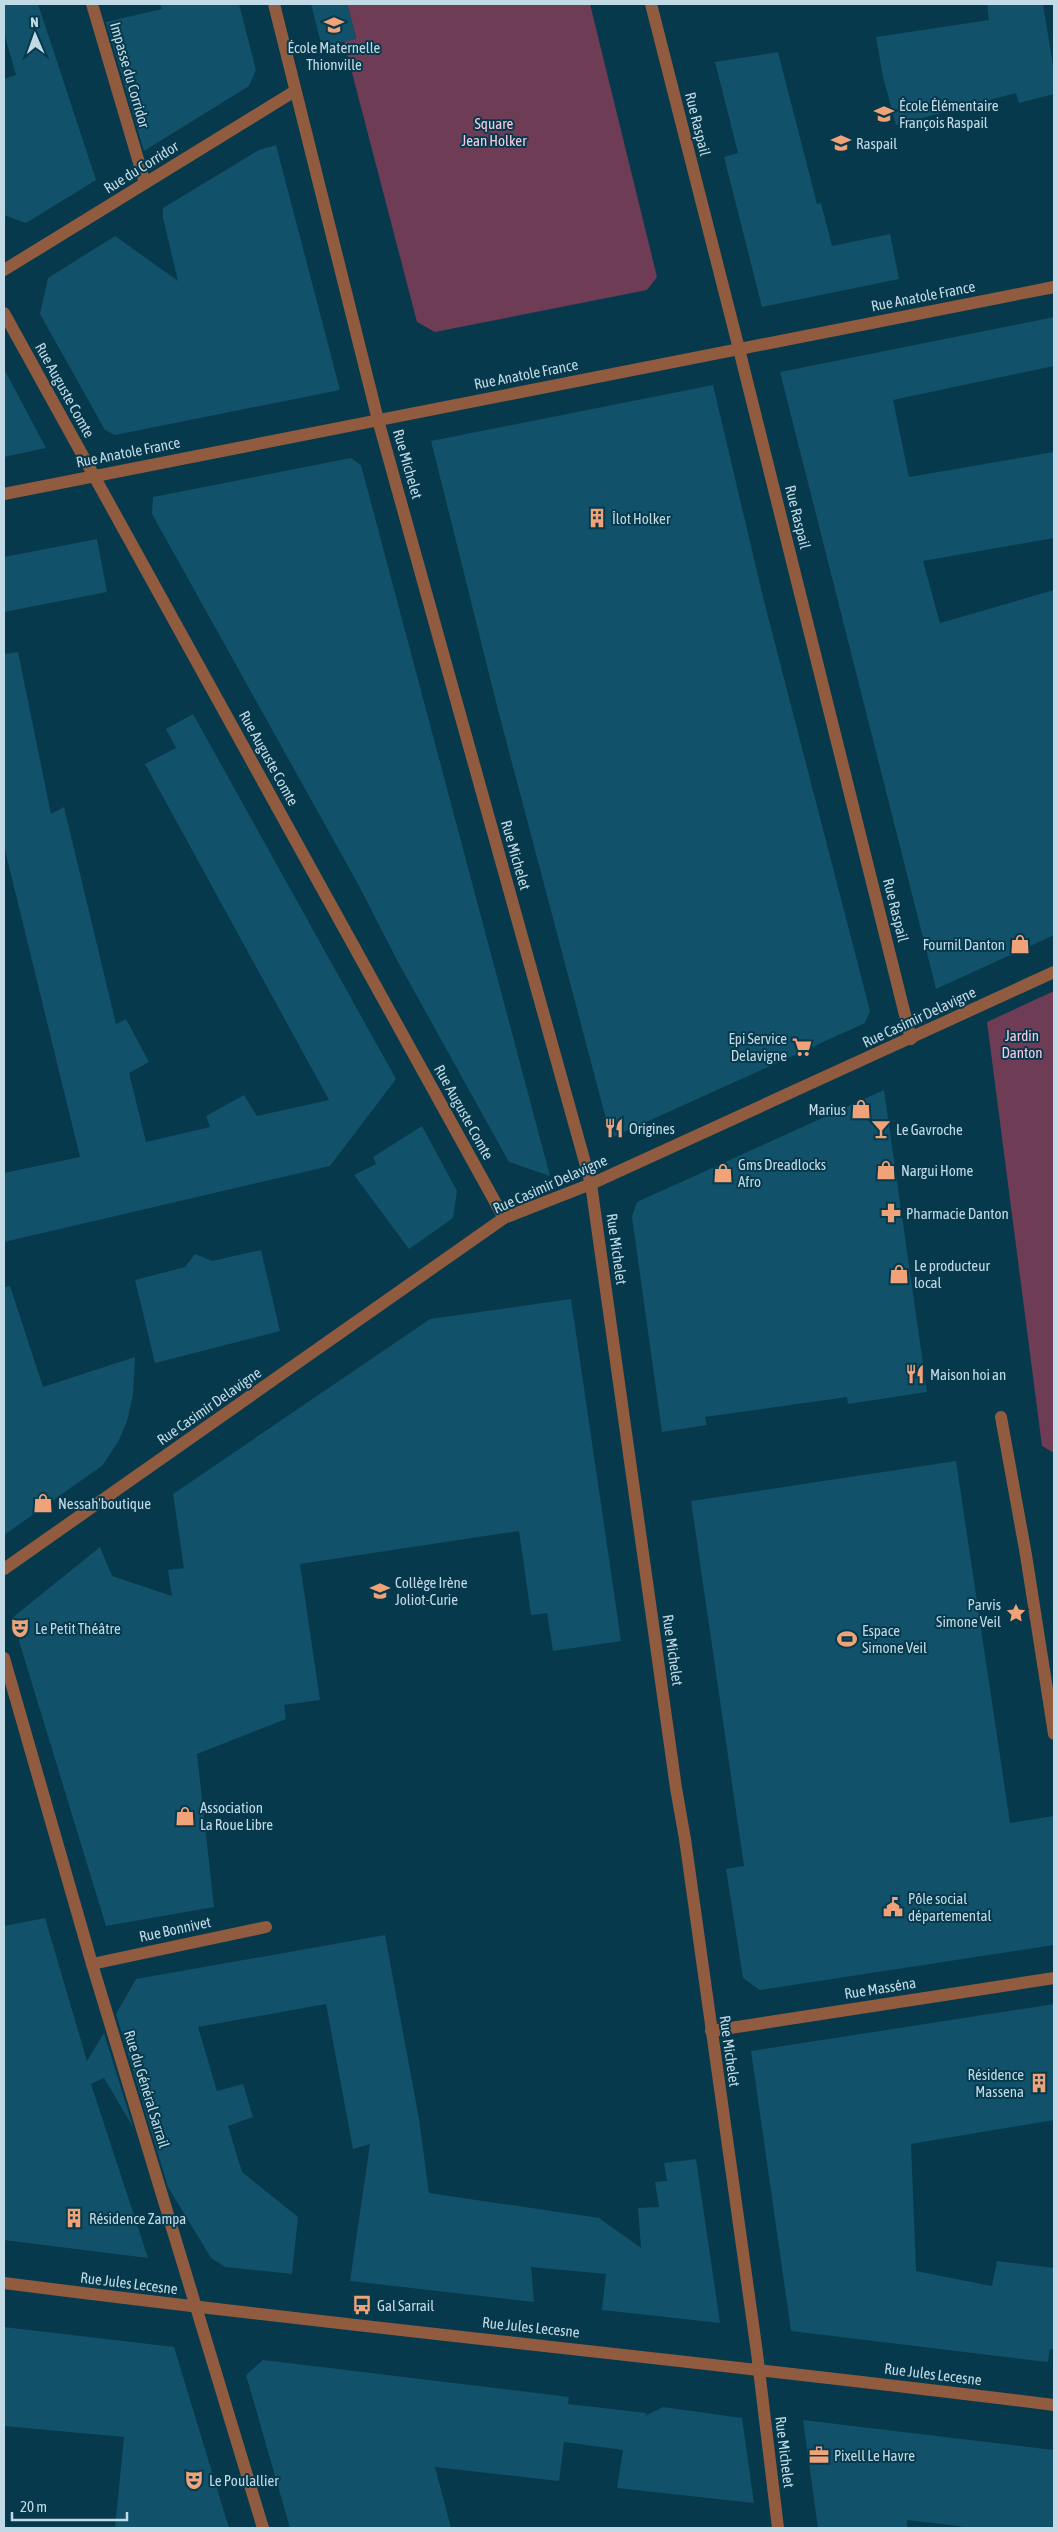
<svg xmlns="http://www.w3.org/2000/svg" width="1058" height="2532" viewBox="0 0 1058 2532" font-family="'Asap Condensed',sans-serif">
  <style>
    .green { fill: #6e3c55 }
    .building { fill: #11516a }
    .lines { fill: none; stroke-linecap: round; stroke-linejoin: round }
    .pedestrian { stroke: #905b3e; stroke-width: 12 }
    .minor { stroke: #905b3e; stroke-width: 12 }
    .labels { text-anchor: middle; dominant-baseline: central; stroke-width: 4; stroke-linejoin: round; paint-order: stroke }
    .poi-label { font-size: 15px; fill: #c2dae6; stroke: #06394c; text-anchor: start }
    .street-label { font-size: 15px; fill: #c2dae6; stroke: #06394c }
    .park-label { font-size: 15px; fill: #facae0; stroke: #06394c }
  </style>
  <rect width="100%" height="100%" fill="#06394c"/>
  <g class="green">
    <path d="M347 4H590L657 277 647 290 435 332 417 322 344 42 356 38Z"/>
    <path d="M1054 991V1453L1042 1446 987 1022Z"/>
  </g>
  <g class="building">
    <path d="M4 4H38L96 180 26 223 4 215V79L16 75 4 33Z"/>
    <path d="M160 4H239L256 70 249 86 144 151 106 22 162 9Z"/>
    <path d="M311 4H347L356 39 322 47Z"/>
    <path d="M987 4H1043L1054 72V94L1019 103 1016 93 896 125 883 77 876 37 989 20Z"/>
    <path d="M778 52 817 204 821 203 832 246 890 234 899 279 762 307 724 157 738 153 715 62Z"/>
    <path d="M276 145 340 390 115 435 105 430 40 314 48 278 115 236 178 281 163 218V208L259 150Z"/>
    <path d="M1054 317V366L893 400 909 477 1054 452V538L923 561 940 623 1054 590V935L936 989 780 372Z"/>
    <path d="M4 369 46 448 4 457Z"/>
    <path d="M713 385 764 601 870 1011 865 1023 611 1138 498 710 431 441Z"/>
    <path d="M351 458 361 465 550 1176 509 1162 398 962 358 884 152 514 153 497Z"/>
    <path d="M97 539 107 592 4 612V557Z"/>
    <path d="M18 652 51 814 64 807 116 1024 126 1019 149 1062 129 1073 146 1142 210 1127 206 1116 244 1095 257 1116 329 1100 145 764 176 748 166 729 193 714 396 1079 330 1166 4 1242V1173L80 1157 4 846V654Z"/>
    <path d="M884 1090 927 1392 848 1404 847 1397 705 1417 707 1425 662 1432 632 1217 637 1202Z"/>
    <path d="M422 1126 457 1191 453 1218 409 1249 354 1175 376 1164 373 1157Z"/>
    <path d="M261 1250 280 1331 155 1363 135 1280 185 1267 195 1254 212 1261Z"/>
    <path d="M10 1286 43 1387 135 1357 133 1395 127 1421 119 1440 103 1465 4 1535V1287Z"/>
    <path d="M571 1299 621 1641 553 1651 547 1613 531 1615 519 1531 300 1564 320 1700 284 1705 286 1719 197 1754 214 1907 106 1926 12 1618 100 1547 112 1576 172 1596 168 1570 184 1568 173 1494 430 1319Z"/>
    <path d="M956 1461 1010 1823 1054 1816V1945L760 1990 743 1978 726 1869 744 1866 691 1501Z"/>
    <path d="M45 1918 87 2061 104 2033 133 2127 104 2078 91 2084 148 2258 4 2240V1926Z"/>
    <path d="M385 1935 419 2119 429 2193 599 2218 641 2248 638 2208 659 2207 655 2182 667 2181 664 2163 696 2159 720 2323 602 2310 606 2274 531 2267 534 2302 350 2281 370 2144 353 2149 326 2004 198 2027 217 2091 243 2084 253 2117 228 2126 242 2172 298 2217 292 2274 225 2267 211 2258 168 2187 116 2014 136 1979Z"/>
    <path d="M1054 2004V2120L911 2144 916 2271 992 2286 997 2261 1054 2268V2349H1050L1048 2362 791 2331 751 2051Z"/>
    <path d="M4 2327 174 2347 229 2528H115L124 2437 4 2426Z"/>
    <path d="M263 2360 569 2397 568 2404 647 2413 645 2416 663 2407 742 2418 754 2503 617 2488 623 2450 564 2442 559 2481 435 2467 451 2528H290L246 2375Z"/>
    <path d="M803 2420 1054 2450V2528H975L907 2520V2528H818Z"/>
  </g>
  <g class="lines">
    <g class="pedestrian">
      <path d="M651 4 739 349"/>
      <path d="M1001 1417 1026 1555 1054 1734"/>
    </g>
    <g class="minor">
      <path d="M92 4 145 183"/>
      <path d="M274 4 378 420 591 1184 676 1788 685 1839 757 2353 778 2528"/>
      <path d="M4 270 295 91"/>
      <path d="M4 313 504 1218"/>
      <path d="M739 349 911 1039"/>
      <path d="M4 494 1054 287"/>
      <path d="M4 1569 504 1218 591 1184 1054 972"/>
      <path d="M4 1658 92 1964 263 2528"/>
      <path d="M92 1964 266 1927"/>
      <path d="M711 2031 1054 1978"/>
      <path d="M4 2283C353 2328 704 2361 1054 2405"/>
    </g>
  </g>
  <defs>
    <symbol id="school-bare" viewBox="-9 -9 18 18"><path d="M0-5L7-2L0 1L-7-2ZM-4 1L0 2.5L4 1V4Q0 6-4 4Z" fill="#f0a278" stroke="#06394c" stroke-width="2.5" paint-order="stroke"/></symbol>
    <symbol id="building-bare" viewBox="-9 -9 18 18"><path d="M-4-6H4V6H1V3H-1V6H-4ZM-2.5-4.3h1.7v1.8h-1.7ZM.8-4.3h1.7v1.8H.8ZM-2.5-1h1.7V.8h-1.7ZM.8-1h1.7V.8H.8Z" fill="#f0a278" stroke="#06394c" stroke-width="2.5" paint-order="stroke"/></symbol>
    <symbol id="shop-bare" viewBox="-9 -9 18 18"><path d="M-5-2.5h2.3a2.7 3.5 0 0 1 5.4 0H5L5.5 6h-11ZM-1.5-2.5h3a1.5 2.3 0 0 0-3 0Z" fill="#f0a278" stroke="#06394c" stroke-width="2.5" paint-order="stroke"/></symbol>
    <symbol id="supermarket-bare" viewBox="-9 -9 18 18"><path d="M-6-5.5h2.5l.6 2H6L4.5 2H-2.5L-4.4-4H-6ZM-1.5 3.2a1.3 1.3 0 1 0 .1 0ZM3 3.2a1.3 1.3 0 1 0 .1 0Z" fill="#f0a278" stroke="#06394c" stroke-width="2.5" paint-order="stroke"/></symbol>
    <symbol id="restaurant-bare" viewBox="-9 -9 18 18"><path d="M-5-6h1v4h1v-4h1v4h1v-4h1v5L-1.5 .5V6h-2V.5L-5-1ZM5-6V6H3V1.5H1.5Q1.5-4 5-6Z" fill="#f0a278" stroke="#06394c" stroke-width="2.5" paint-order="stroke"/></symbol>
    <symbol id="bar-bare" viewBox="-9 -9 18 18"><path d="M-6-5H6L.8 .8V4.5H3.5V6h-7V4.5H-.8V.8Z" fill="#f0a278" stroke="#06394c" stroke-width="2.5" paint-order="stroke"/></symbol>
    <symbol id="pharmacy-bare" viewBox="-9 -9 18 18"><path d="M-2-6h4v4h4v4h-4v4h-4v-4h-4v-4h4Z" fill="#f0a278" stroke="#06394c" stroke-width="2.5" paint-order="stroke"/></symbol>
    <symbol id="sight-bare" viewBox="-9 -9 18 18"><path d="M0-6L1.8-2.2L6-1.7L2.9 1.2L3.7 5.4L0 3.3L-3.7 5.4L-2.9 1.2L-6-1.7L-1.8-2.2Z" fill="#f0a278" stroke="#06394c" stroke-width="2.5" paint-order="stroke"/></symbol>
    <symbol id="theatre-bare" viewBox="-9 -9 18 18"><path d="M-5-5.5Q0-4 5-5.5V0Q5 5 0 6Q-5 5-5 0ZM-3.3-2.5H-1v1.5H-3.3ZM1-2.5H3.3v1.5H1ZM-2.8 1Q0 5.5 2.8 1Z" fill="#f0a278" stroke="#06394c" stroke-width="2.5" paint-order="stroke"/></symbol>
    <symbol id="stadium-bare" viewBox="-9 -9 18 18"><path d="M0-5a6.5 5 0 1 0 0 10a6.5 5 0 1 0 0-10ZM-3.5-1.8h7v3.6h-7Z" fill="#f0a278" stroke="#06394c" stroke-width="2.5" paint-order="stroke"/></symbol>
    <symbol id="civic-bare" viewBox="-9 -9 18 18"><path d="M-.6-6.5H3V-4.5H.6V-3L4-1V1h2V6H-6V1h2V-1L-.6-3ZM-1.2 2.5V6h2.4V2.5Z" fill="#f0a278" stroke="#06394c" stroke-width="2.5" paint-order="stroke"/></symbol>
    <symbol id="bus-bare" viewBox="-9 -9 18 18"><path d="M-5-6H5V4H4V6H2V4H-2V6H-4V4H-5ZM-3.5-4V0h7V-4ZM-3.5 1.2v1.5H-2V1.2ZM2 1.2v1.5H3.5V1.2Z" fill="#f0a278" stroke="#06394c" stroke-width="2.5" paint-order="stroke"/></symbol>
    <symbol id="office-bare" viewBox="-9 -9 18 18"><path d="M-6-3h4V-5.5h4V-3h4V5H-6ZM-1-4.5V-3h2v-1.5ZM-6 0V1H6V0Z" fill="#f0a278" stroke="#06394c" stroke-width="2.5" paint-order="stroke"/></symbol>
  </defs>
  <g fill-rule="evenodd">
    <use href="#school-bare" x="320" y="11" width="28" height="28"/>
    <use href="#school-bare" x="870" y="100" width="28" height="28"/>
    <use href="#school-bare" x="827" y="129" width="28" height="28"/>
    <use href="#building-bare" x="583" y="504" width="28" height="28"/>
    <use href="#shop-bare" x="1006" y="930" width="28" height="28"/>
    <use href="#supermarket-bare" x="788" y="1033" width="28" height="28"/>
    <use href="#shop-bare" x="847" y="1095" width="28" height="28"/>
    <use href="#restaurant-bare" x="600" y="1114" width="28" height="28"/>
    <use href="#bar-bare" x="867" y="1115" width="28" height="28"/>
    <use href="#shop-bare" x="872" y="1156" width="28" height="28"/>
    <use href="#shop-bare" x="709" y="1159" width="28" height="28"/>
    <use href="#pharmacy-bare" x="877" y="1199" width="28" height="28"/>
    <use href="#shop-bare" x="885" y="1260" width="28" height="28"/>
    <use href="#restaurant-bare" x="901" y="1360" width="28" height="28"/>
    <use href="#shop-bare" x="29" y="1489" width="28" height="28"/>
    <use href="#school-bare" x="366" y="1577" width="28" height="28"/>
    <use href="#sight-bare" x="1002" y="1599" width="28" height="28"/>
    <use href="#theatre-bare" x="6" y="1614" width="28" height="28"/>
    <use href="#stadium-bare" x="833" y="1625" width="28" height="28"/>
    <use href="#shop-bare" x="171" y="1802" width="28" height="28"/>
    <use href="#civic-bare" x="879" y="1893" width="28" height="28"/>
    <use href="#building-bare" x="1025" y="2069" width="28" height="28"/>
    <use href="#building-bare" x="60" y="2204" width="28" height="28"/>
    <use href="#bus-bare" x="348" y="2291" width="28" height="28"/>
    <use href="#office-bare" x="805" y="2441" width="28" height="28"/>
    <use href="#theatre-bare" x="180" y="2466" width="28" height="28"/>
  </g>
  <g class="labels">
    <g class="poi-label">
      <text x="334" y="47" text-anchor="middle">École Maternelle<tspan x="334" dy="17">Thionville</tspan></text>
      <text x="899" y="105">École Élémentaire<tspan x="899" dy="17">François Raspail</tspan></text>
      <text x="856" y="143">Raspail</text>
      <text x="612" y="518">Îlot Holker</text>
      <text x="1005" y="944" text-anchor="end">Fournil Danton</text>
      <text x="787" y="1038" text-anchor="end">Epi Service<tspan x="787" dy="17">Delavigne</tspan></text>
      <text x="846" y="1109" text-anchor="end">Marius</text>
      <text x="629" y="1128">Origines</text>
      <text x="896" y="1129">Le Gavroche</text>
      <text x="738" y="1164">Gms Dreadlocks<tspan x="738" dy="17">Afro</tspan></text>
      <text x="901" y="1170">Nargui Home</text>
      <text x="906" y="1213">Pharmacie Danton</text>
      <text x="914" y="1265">Le producteur<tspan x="914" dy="17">local</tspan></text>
      <text x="930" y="1374">Maison hoi an</text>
      <text x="58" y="1503">Nessah'boutique</text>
      <text x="395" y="1582">Collège Irène<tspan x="395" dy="17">Joliot-Curie</tspan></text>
      <text x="1001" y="1604" text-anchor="end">Parvis<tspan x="1001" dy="17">Simone Veil</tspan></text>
      <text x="35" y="1628">Le Petit Théâtre</text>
      <text x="862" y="1630">Espace<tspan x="862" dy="17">Simone Veil</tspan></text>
      <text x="200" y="1807">Association<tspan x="200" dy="17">La Roue Libre</tspan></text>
      <text x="908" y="1898">Pôle social<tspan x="908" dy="17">départemental</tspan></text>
      <text x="1024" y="2074" text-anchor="end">Résidence<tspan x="1024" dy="17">Massena</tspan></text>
      <text x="89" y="2218">Résidence Zampa</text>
      <text x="377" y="2305">Gal Sarrail</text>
      <text x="834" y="2455">Pixell Le Havre</text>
      <text x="209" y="2480">Le Poulallier</text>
    </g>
    <g class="street-label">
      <text transform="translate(130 75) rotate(74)">Impasse du Corridor</text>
      <text transform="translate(698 124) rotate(76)">Rue Raspail</text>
      <text transform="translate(141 167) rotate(-32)">Rue du Corridor</text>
      <text transform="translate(923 296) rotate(-11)">Rue Anatole France</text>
      <text transform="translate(526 374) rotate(-11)">Rue Anatole France</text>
      <text transform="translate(65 390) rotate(61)">Rue Auguste Comte</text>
      <text transform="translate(128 452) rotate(-11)">Rue Anatole France</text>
      <text transform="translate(408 464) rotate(74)">Rue Michelet</text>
      <text transform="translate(798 517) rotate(76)">Rue Raspail</text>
      <text transform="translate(269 758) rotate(61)">Rue Auguste Comte</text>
      <text transform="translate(516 855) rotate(74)">Rue Michelet</text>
      <text transform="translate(896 910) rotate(76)">Rue Raspail</text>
      <text transform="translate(919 1017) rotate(-25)">Rue Casimir Delavigne</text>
      <text transform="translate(464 1112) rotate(61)">Rue Auguste Comte</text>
      <text transform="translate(550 1184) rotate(-24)">Rue Casimir Delavigne</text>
      <text transform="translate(617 1249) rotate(82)">Rue Michelet</text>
      <text transform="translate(209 1406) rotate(-35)">Rue Casimir Delavigne</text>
      <text transform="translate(673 1650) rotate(82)">Rue Michelet</text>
      <text transform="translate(175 1929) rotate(-12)">Rue Bonnivet</text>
      <text transform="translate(880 1988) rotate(-9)">Rue Masséna</text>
      <text transform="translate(730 2051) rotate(82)">Rue Michelet</text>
      <text transform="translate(147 2089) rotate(73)">Rue du Général Sarrail</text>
      <text transform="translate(129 2283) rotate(7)">Rue Jules Lecesne</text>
      <text transform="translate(531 2327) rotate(6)">Rue Jules Lecesne</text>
      <text transform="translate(933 2374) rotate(7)">Rue Jules Lecesne</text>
      <text transform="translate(785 2452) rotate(83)">Rue Michelet</text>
    </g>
    <g class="park-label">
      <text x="494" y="123">Square<tspan x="494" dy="17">Jean Holker</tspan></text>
      <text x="1022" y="1035">Jardin<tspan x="1022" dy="17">Danton</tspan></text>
    </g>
  </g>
  <rect width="1058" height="2532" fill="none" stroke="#c2dae6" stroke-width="10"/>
  <g transform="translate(35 35) rotate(358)" stroke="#06394c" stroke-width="4" paint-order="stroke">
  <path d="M0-4L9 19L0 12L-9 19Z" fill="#c2dae6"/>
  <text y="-8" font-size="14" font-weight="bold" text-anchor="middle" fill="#c2dae6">N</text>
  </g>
  <path d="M12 2512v8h115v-8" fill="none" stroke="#c2dae6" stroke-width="2.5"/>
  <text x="20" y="2512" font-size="15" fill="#c2dae6" stroke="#06394c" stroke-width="4" paint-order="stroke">20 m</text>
</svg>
